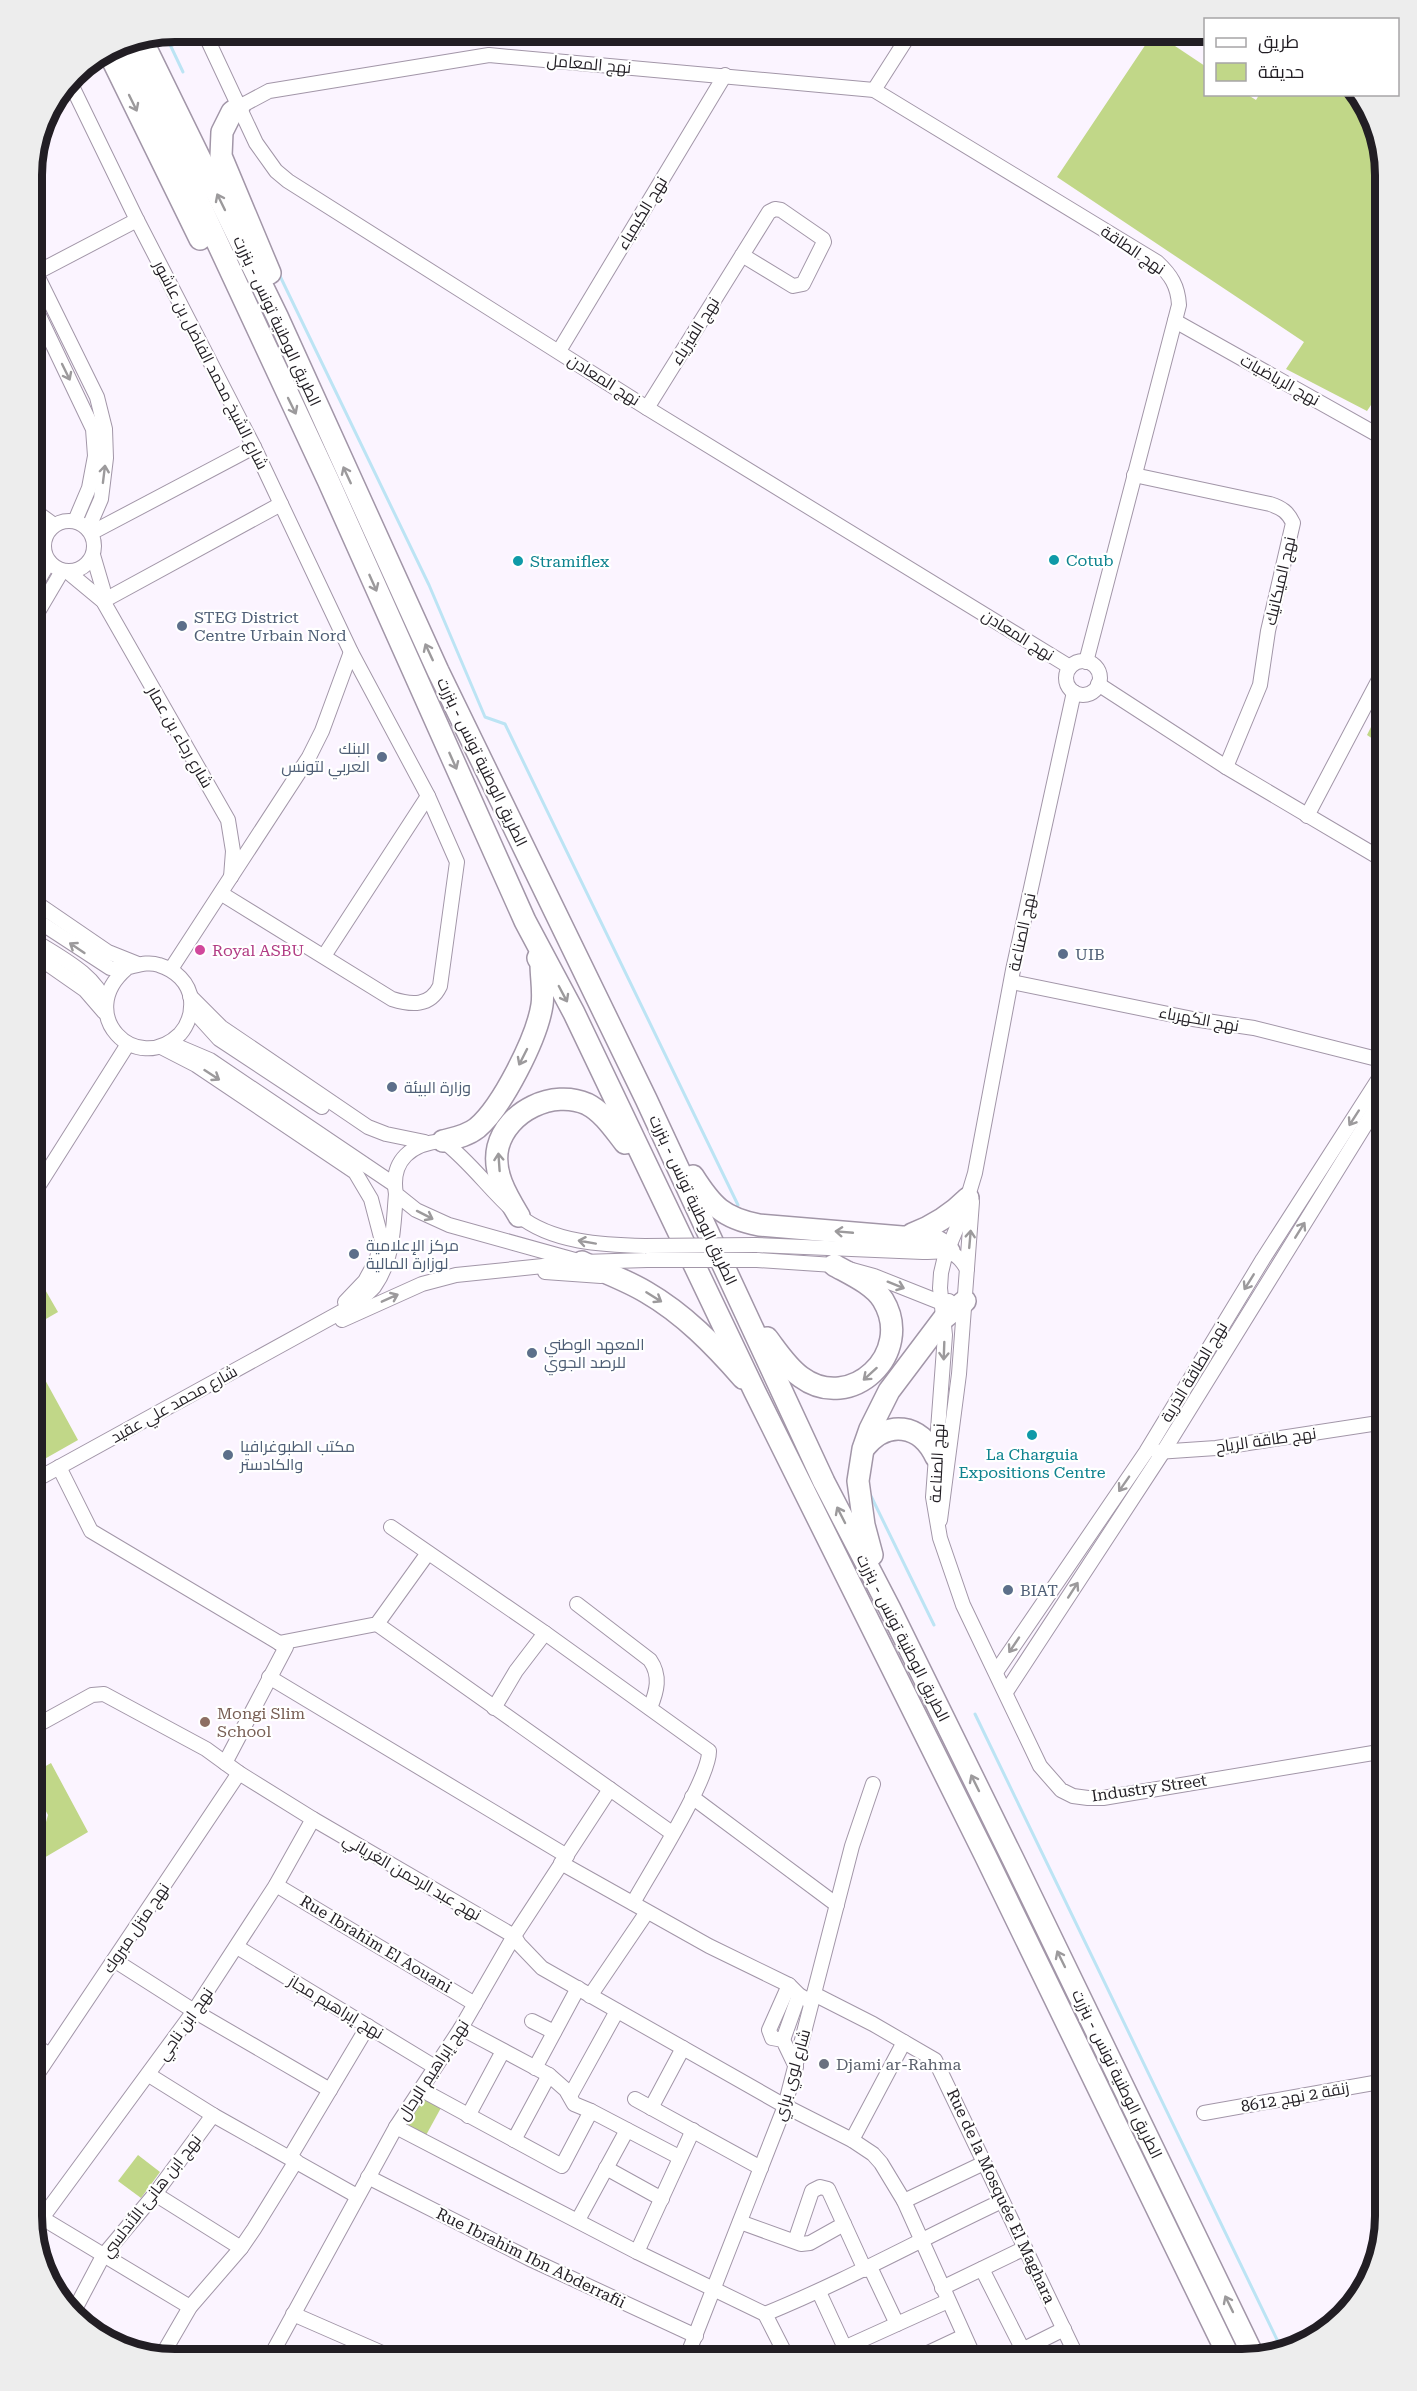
<svg xmlns="http://www.w3.org/2000/svg" width="1417" height="2391" viewBox="0 0 1417 2391" font-family="'Roboto Serif',Cairo,serif">
  <style>
    .green { fill: #c1d788 }
    .lines { fill: none; stroke-linecap: round; stroke-linejoin: round }
    .stream { stroke: #bce4f4; stroke-width: 3 }
    .minor-casing { stroke: #a296a8; stroke-width: 16 }
    .highway-casing { stroke: #a296a8; stroke-width: 24 }
    .minor { stroke: #fff; stroke-width: 14 }
    .highway { stroke: #fff; stroke-width: 21 }
    .minor-bridge-casing { stroke: #a296a8; stroke-width: 16; stroke-linecap: butt }
    .minor-bridge { stroke: #fff; stroke-width: 14 }
    .oneway { stroke: #9c9a9c }
    .culture-dot { fill: #0f9aa8; stroke: #fff; stroke-width: 2 }
    .service-dot { fill: #5c6f8a; stroke: #fff; stroke-width: 2 }
    .hotel-dot { fill: #d1479c; stroke: #fff; stroke-width: 2 }
    .education-dot { fill: #8d6e63; stroke: #fff; stroke-width: 2 }
    .worship-dot { fill: #6b7280; stroke: #fff; stroke-width: 2 }
    .labels { text-anchor: middle; dominant-baseline: central; stroke-width: 4.5; stroke-linejoin: round; paint-order: stroke }
    .street-label { font-size: 16px; fill: #221e24; stroke: #fff }
    .culture-label { font-size: 16px; fill: #0d838f; stroke: #fff; text-anchor: start }
    .service-label { font-size: 16px; fill: #4e5e75; stroke: #fff; text-anchor: start }
    .hotel-label { font-size: 16px; fill: #b23c85; stroke: #fff; text-anchor: start }
    .education-label { font-size: 16px; fill: #785e54; stroke: #fff; text-anchor: start }
    .worship-label { font-size: 16px; fill: #5b616d; stroke: #fff; text-anchor: start }
    .rim { fill: none; stroke: #221e24; stroke-width: 8 }
  </style>
  <rect width="100%" height="100%" fill="#fbf4ff"/>
  <g class="green">
    <path d="M1154 32 1205 66 1206 94 1248 95 1256 100 1259 95H1356L1371 112 1385 175V384L1367 411 1286 369 1304 342 1057 177Z"/>
    <path d="M1385 699V747L1367 735Z"/>
    <path d="M32 1267 58 1312 32 1327Z"/>
    <path d="M32 1356 78 1440 41 1461 38 1455 32 1458Z"/>
    <path d="M51 1763 88 1832 32 1865V1834L44 1829 48 1815 42 1804 32 1800V1774Z"/>
    <path d="M420 2095 442 2106 425 2137 403 2126Z"/>
    <path d="M138 2155 160 2172 141 2198 118 2181Z"/>
  </g>
  <g class="lines">
    <g class="stream">
      <path d="M165 34 183 72"/>
      <path d="M279 274 429 585 485 717 505 724 738 1205"/>
      <path d="M869 1492 934 1625"/>
      <path d="M975 1714 1282 2350"/>
    </g>
    <defs>
      <g id="minor">
        <path d="M204 32 256 143 276 171 288 181 647 408 1070 667"/>
        <path d="M69 80 137 220 254 447 351 652 428 796 457 862 440 986C430 1007 411 1005 392 999L222 894"/>
        <path d="M874 90 911 32"/>
        <path d="M239 107 269 91 489 55 874 90 1157 262C1171 275 1178 286 1179 305L1086 662"/>
        <path d="M32 265 97 397 105 429 106 458 101 499 88 529"/>
        <path d="M32 275 137 220"/>
        <path d="M32 301 93 429 95 456 89 488 75 521"/>
        <path d="M1175 321 1385 439"/>
        <path d="M559 351 725 75"/>
        <path d="M647 408 769 212 775 209 781 210 823 239 824 242 803 284 793 286 742 255"/>
        <path d="M1134 475 1270 504C1282 508 1288 512 1293 523L1268 631 1260 685 1226 767"/>
        <path d="M32 509 54 525"/>
        <circle cx="69" cy="546" r="25"/>
        <path d="M32 525 46 535"/>
        <path d="M91 533 254 447"/>
        <path d="M93 555 103 589V601"/>
        <path d="M68 572 103 601 228 820 233 851 231 877"/>
        <path d="M32 591 49 562"/>
        <path d="M103 601 281 504"/>
        <path d="M32 622 62 571"/>
        <circle cx="1083" cy="678" r="17"/>
        <path d="M1098 684 1226 767 1385 861"/>
        <path d="M1074 692 1013 970 975 1173 963 1213 945 1256 941 1273 940 1288 945 1335 933 1497 940 1538 963 1605 1040 1766 1061 1790 1073 1796 1088 1798H1103L1385 1751"/>
        <path d="M1307 816 1385 668"/>
        <path d="M32 900 108 952 138 964"/>
        <path d="M32 917 110 968C127 972 142 959 159 965 175 970 189 982 191 1000 192 1012 188 1025 180 1034 136 1077 74 1014 126 969"/>
        <path d="M32 939C57 956 95 973 105 1003"/>
        <path d="M32 953 85 990 104 1012"/>
        <path d="M324 956 428 796"/>
        <path d="M171 969 309 757 322 731 351 652"/>
        <path d="M1012 982 1193 1019 1254 1028 1385 1061"/>
        <path d="M190 996 221 1027 368 1127 386 1134 425 1142"/>
        <path d="M200 1018 219 1039 322 1107"/>
        <path d="M170 1043 210 1060 395 1185"/>
        <path d="M161 1047 196 1065 355 1172 371 1199 382 1241 376 1261 365 1281 345 1302"/>
        <path d="M32 1196 128 1044"/>
        <path d="M755 1245 923 1252C945 1252 954 1247 967 1269"/>
        <path d="M757 1260 834 1265 874 1276 942 1303 949 1301"/>
        <path d="M582 1262 449 1225 416 1210 396 1194C390 1160 412 1143 443 1141 471 1162 491 1192 518 1215 552 1243 604 1245 645 1246"/>
        <path d="M545 1272 601 1276"/>
        <path d="M342 1320 422 1284 456 1275 582 1262 647 1260"/>
        <path d="M1157 1452 1216 1448 1385 1422"/>
        <path d="M59 1467 91 1531 286 1647 225 1763"/>
        <path d="M32 1482 352 1306C359 1300 368 1294 374 1287 394 1259 393 1227 396 1194"/>
        <path d="M940 1520 959 1374 972 1202"/>
        <path d="M391 1527 545 1633 709 1751C710 1778 649 1874 633 1903"/>
        <path d="M577 1604 650 1660C661 1676 657 1691 650 1708"/>
        <path d="M377 1624 672 1833"/>
        <path d="M279 1643 377 1624 428 1553"/>
        <path d="M996 1672 1146 1452 1263 1259 1385 1069"/>
        <path d="M269 1677 567 1856"/>
        <path d="M1006 1692 1163 1452 1385 1093"/>
        <path d="M494 1708 516 1671 545 1633"/>
        <path d="M32 1728 92 1695 104 1694 206 1749 239 1773 313 1819 514 1936 519 1944 542 1968 785 2106 852 2140 873 2154 881 2163 904 2201 975 2359"/>
        <path d="M692 1797 837 1905"/>
        <path d="M561 1863 709 1946 789 1985 799 1995 811 2002"/>
        <path d="M276 1885 475 2004"/>
        <path d="M237 1947 435 2067"/>
        <path d="M114 1960 194 2011 330 2090"/>
        <path d="M789 1985 769 2030 772 2038 783 2040 796 2067"/>
        <path d="M814 1994 873 2024 935 2060 1078 2359"/>
        <path d="M590 1996 647 1912"/>
        <path d="M532 2021 554 2032"/>
        <path d="M461 2028 549 2075 566 2090 574 2104 591 2111 679 2157"/>
        <path d="M783 2040 799 1995"/>
        <path d="M32 2043 49 2055"/>
        <path d="M535 2068 578 1988"/>
        <path d="M149 2075 213 2115 357 2196"/>
        <path d="M32 2082 239 1773"/>
        <path d="M422 2090 562 2166 591 2111"/>
        <path d="M570 2096 617 2011"/>
        <path d="M635 2099 761 2168"/>
        <path d="M651 2108 683 2048"/>
        <path d="M1204 2113 1385 2081"/>
        <path d="M468 2116 503 2051"/>
        <path d="M396 2127 637 2252 765 2314 788 2359"/>
        <path d="M514 2140 549 2075"/>
        <path d="M852 2140 904 2042"/>
        <path d="M290 2157 368 2026"/>
        <path d="M606 2168 662 2199"/>
        <path d="M368 2177 532 2260 696 2336"/>
        <path d="M155 2194 241 2248"/>
        <path d="M904 2201 984 2163"/>
        <path d="M32 2212 190 2307"/>
        <path d="M42 2218 194 2011 276 1885 313 1819"/>
        <path d="M578 2220 627 2130"/>
        <path d="M740 2222 801 2244 810 2243 844 2224"/>
        <path d="M795 2241 812 2191 820 2187 828 2189 865 2270"/>
        <path d="M637 2252 693 2130"/>
        <path d="M870 2267 897 2324"/>
        <path d="M982 2269 1023 2350"/>
        <path d="M942 2288 1025 2248"/>
        <path d="M819 2292 850 2359"/>
        <path d="M74 2311 103 2256 155 2194 213 2115"/>
        <path d="M293 2314 396 2359"/>
        <path d="M765 2314C846 2281 923 2238 1002 2201"/>
        <path d="M844 2348 948 2301"/>
        <path d="M161 2357 190 2307 241 2248 254 2229 296 2161"/>
        <path d="M269 2359 396 2127 461 2028 514 1936 610 1789"/>
        <path d="M686 2359 785 2106 852 1846 873 1784"/>
        <path d="M915 2359 964 2336"/>
        <path d="M1004 2359 1064 2329"/>
      </g>
      <g id="highway">
        <path d="M141 38 277 316 438 671 646 1099 824 1482 890 1609 1013 1859 1254 2357"/>
        <path d="M124 42 328 480 525 921 574 1013 755 1392 985 1855 1230 2359"/>
        <path d="M108 51 200 239"/>
        <path d="M239 107 232 112 222 132 221 156 270 273"/>
        <path d="M443 1141C455 1138 467 1136 477 1128 502 1107 537 1038 542 1005 544 992 541 977 541 963L538 958"/>
        <path d="M693 1176C712 1206 723 1218 759 1225L902 1237C921 1237 936 1235 949 1251"/>
        <path d="M519 1216C507 1196 492 1172 498 1147 507 1111 553 1089 587 1104 603 1112 614 1129 625 1143"/>
        <path d="M912 1234C934 1226 951 1215 968 1198"/>
        <path d="M582 1262C603 1272 626 1280 646 1292 684 1314 714 1345 743 1378"/>
        <path d="M767 1338C777 1351 787 1367 801 1377 851 1414 915 1353 883 1300 873 1284 850 1274 834 1265"/>
        <path d="M864 1448C887 1419 921 1424 936 1457"/>
        <path d="M872 1555 864 1525 858 1481 863 1449 870 1429 889 1391 944 1318 965 1301"/>
      </g>
    </defs>
    <use href="#minor" class="minor-casing"/>
    <use href="#highway" class="highway-casing"/>
    <use href="#minor" class="minor"/>
    <use href="#highway" class="highway"/>
    <defs>
      <g id="minor-bridge">
        <path d="M645 1246 755 1245"/>
        <path d="M647 1260H757"/>
      </g>
    </defs>
    <use href="#minor-bridge" class="minor-bridge-casing"/>
    <use href="#minor-bridge" class="minor-bridge"/>
  </g>
  <defs><path id="oneway-shaft" d="M-6 0H5M1.5-3L5.5 0L1.5 3" fill="none" stroke-width="1.6" stroke-linecap="round" stroke-linejoin="round" transform="scale(1.5)"/></defs>
  <g class="oneway">
    <use href="#oneway-shaft" transform="translate(133 103) rotate(64)"/>
    <use href="#oneway-shaft" transform="translate(221 202) rotate(-116)"/>
    <use href="#oneway-shaft" transform="translate(66 372) rotate(64)"/>
    <use href="#oneway-shaft" transform="translate(292 406) rotate(64)"/>
    <use href="#oneway-shaft" transform="translate(104 474) rotate(-83)"/>
    <use href="#oneway-shaft" transform="translate(347 475) rotate(-115)"/>
    <use href="#oneway-shaft" transform="translate(373 583) rotate(66)"/>
    <use href="#oneway-shaft" transform="translate(429 652) rotate(-115)"/>
    <use href="#oneway-shaft" transform="translate(453 761) rotate(66)"/>
    <use href="#oneway-shaft" transform="translate(77 948) rotate(-146)"/>
    <use href="#oneway-shaft" transform="translate(563 994) rotate(62)"/>
    <use href="#oneway-shaft" transform="translate(523 1057) rotate(117)"/>
    <use href="#oneway-shaft" transform="translate(212 1075) rotate(33)"/>
    <use href="#oneway-shaft" transform="translate(1354 1118) rotate(123)"/>
    <use href="#oneway-shaft" transform="translate(499 1162) rotate(-94)"/>
    <use href="#oneway-shaft" transform="translate(425 1215) rotate(27)"/>
    <use href="#oneway-shaft" transform="translate(1300 1230) rotate(-58)"/>
    <use href="#oneway-shaft" transform="translate(844 1232) rotate(-175)"/>
    <use href="#oneway-shaft" transform="translate(970 1239) rotate(-85)"/>
    <use href="#oneway-shaft" transform="translate(587 1242) rotate(-170)"/>
    <use href="#oneway-shaft" transform="translate(1249 1282) rotate(122)"/>
    <use href="#oneway-shaft" transform="translate(896 1285) rotate(22)"/>
    <use href="#oneway-shaft" transform="translate(654 1297) rotate(32)"/>
    <use href="#oneway-shaft" transform="translate(390 1298) rotate(-24)"/>
    <use href="#oneway-shaft" transform="translate(944 1351) rotate(92)"/>
    <use href="#oneway-shaft" transform="translate(870 1374) rotate(138)"/>
    <use href="#oneway-shaft" transform="translate(1124 1484) rotate(125)"/>
    <use href="#oneway-shaft" transform="translate(841 1515) rotate(-117)"/>
    <use href="#oneway-shaft" transform="translate(1073 1590) rotate(-57)"/>
    <use href="#oneway-shaft" transform="translate(1014 1645) rotate(124)"/>
    <use href="#oneway-shaft" transform="translate(975 1783) rotate(-116)"/>
    <use href="#oneway-shaft" transform="translate(1061 1959) rotate(-116)"/>
    <use href="#oneway-shaft" transform="translate(1229 2304) rotate(-116)"/>
  </g>
  <g class="culture-dot">
    <circle cx="1054" cy="560" r="6"/>
    <circle cx="518" cy="561" r="6"/>
    <circle cx="1032" cy="1435" r="6"/>
  </g>
  <g class="service-dot">
    <circle cx="182" cy="626" r="6"/>
    <circle cx="382" cy="757" r="6"/>
    <circle cx="1063" cy="954" r="6"/>
    <circle cx="392" cy="1087" r="6"/>
    <circle cx="354" cy="1254" r="6"/>
    <circle cx="532" cy="1353" r="6"/>
    <circle cx="228" cy="1455" r="6"/>
    <circle cx="1008" cy="1590" r="6"/>
  </g>
  <circle class="hotel-dot" cx="200" cy="950" r="6"/>
  <circle class="education-dot" cx="205" cy="1722" r="6"/>
  <circle class="worship-dot" cx="824" cy="2064" r="6"/>
  <g class="labels">
    <g class="street-label">
      <text transform="translate(589 64) rotate(5)">نهج المعامل</text>
      <text transform="translate(642 213) rotate(-59)">نهج الكيمياء</text>
      <text transform="translate(1133 250) rotate(34)">نهج الطاقة</text>
      <text transform="translate(277 321) rotate(65)">الطريق الوطنية تونس - بنزرت</text>
      <text transform="translate(695 331) rotate(-58)">نهج الفيزياء</text>
      <text transform="translate(211 365) rotate(63)">شارع الشيخ محمد الفاضل بن عاشور</text>
      <text transform="translate(604 380) rotate(32)">نهج المعادن</text>
      <text transform="translate(1280 380) rotate(29)">نهج الرياضيات</text>
      <text transform="translate(1280 581) rotate(-77)">نهج الميكانيك</text>
      <text transform="translate(1018 635) rotate(32)">نهج المعادن</text>
      <text transform="translate(180 737) rotate(60)">شارع رجاء بن عمار</text>
      <text transform="translate(482 762) rotate(64)">الطريق الوطنية تونس - بنزرت</text>
      <text transform="translate(1022 932) rotate(-78)">نهج الصناعة</text>
      <text transform="translate(1199 1019) rotate(10)">نهج الكهرباء</text>
      <text transform="translate(693 1200) rotate(65)">الطريق الوطنية تونس - بنزرت</text>
      <text transform="translate(1194 1372) rotate(-59)">نهج الطاقة الذرية</text>
      <text transform="translate(174 1404) rotate(-29)">شارع محمد علي عقيد</text>
      <text transform="translate(1266 1440) rotate(-8)">نهج طاقة الرياح</text>
      <text transform="translate(937 1463) rotate(-87)">نهج الصناعة</text>
      <text transform="translate(903 1638) rotate(63)">الطريق الوطنية تونس - بنزرت</text>
      <text transform="translate(1149 1788) rotate(-8)">Industry Street</text>
      <text transform="translate(412 1877) rotate(30)">نهج عبد الرحمن الغرياني</text>
      <text transform="translate(136 1928) rotate(-56)">نهج منزل مبروك</text>
      <text transform="translate(376 1944) rotate(31)">Rue Ibrahim El Aouani</text>
      <text transform="translate(336 2007) rotate(31)">نهج إبراهيم مجاز</text>
      <text transform="translate(185 2024) rotate(-55)">نهج ابن ناجي</text>
      <text transform="translate(433 2070) rotate(-57)">نهج إبراهيم الرحال</text>
      <text transform="translate(1117 2074) rotate(64)">الطريق الوطنية تونس - بنزرت</text>
      <text transform="translate(792 2075) rotate(-74)">شارع لوي براي</text>
      <text transform="translate(1295 2097) rotate(-10)">زنقة 2 نهج 8612</text>
      <text transform="translate(151 2196) rotate(-52)">نهج ابن هانئ الأندلسي</text>
      <text transform="translate(1001 2196) rotate(65)">Rue de la Mosquée El Maghara</text>
      <text transform="translate(531 2258) rotate(26)">Rue Ibrahim Ibn Abderrafii</text>
    </g>
    <g class="culture-label">
      <text x="1066" y="560">Cotub</text>
      <text x="530" y="561">Stramiflex</text>
      <text x="1032" y="1454" text-anchor="middle">La Charguia<tspan x="1032" dy="18">Expositions Centre</tspan></text>
    </g>
    <g class="service-label">
      <text x="194" y="617">STEG District<tspan x="194" dy="18">Centre Urbain Nord</tspan></text>
      <text x="370" y="748" text-anchor="end">البنك<tspan x="370" dy="18">العربي لتونس</tspan></text>
      <text x="1075" y="954">UIB</text>
      <text x="404" y="1087">وزارة البيئة</text>
      <text x="366" y="1245">مركز الإعلامية<tspan x="366" dy="18">لوزارة المالية</tspan></text>
      <text x="544" y="1344">المعهد الوطني<tspan x="544" dy="18">للرصد الجوي</tspan></text>
      <text x="240" y="1446">مكتب الطبوغرافيا<tspan x="240" dy="18">والكادستر</tspan></text>
      <text x="1020" y="1590">BIAT</text>
    </g>
    <g class="hotel-label">
      <text x="212" y="950">Royal ASBU</text>
    </g>
    <g class="education-label">
      <text x="217" y="1713">Mongi Slim<tspan x="217" dy="18">School</tspan></text>
    </g>
    <g class="worship-label">
      <text x="836" y="2064">Djami ar-Rahma</text>
    </g>
  </g>
  <path d="M0 0H1417V2391H0ZM175 42H1242A133 133 0 0 1 1375 175V2216A133 133 0 0 1 1242 2349H175A133 133 0 0 1 42 2216V175A133 133 0 0 1 175 42Z" fill="#ededed" fill-rule="evenodd"/>
  <path class="rim" d="M175 42H1242A133 133 0 0 1 1375 175V2216A133 133 0 0 1 1242 2349H175A133 133 0 0 1 42 2216V175A133 133 0 0 1 175 42Z"/>
  <rect x="1204" y="18" width="195" height="78" fill="#ffffff" stroke="#a7a5a7" stroke-width="1.5"/>
  <rect x="1216" y="38" width="30" height="9" fill="#ffffff" stroke="#a7a5a7" stroke-width="1.5"/>
  <text x="1258" y="48" font-size="18" fill="#221e24">طريق</text>
  <rect x="1216" y="63" width="30" height="18" fill="#c1d788" stroke="#a7a5a7" stroke-width="1.5"/>
  <text x="1258" y="78" font-size="18" fill="#221e24">حديقة</text>
</svg>
